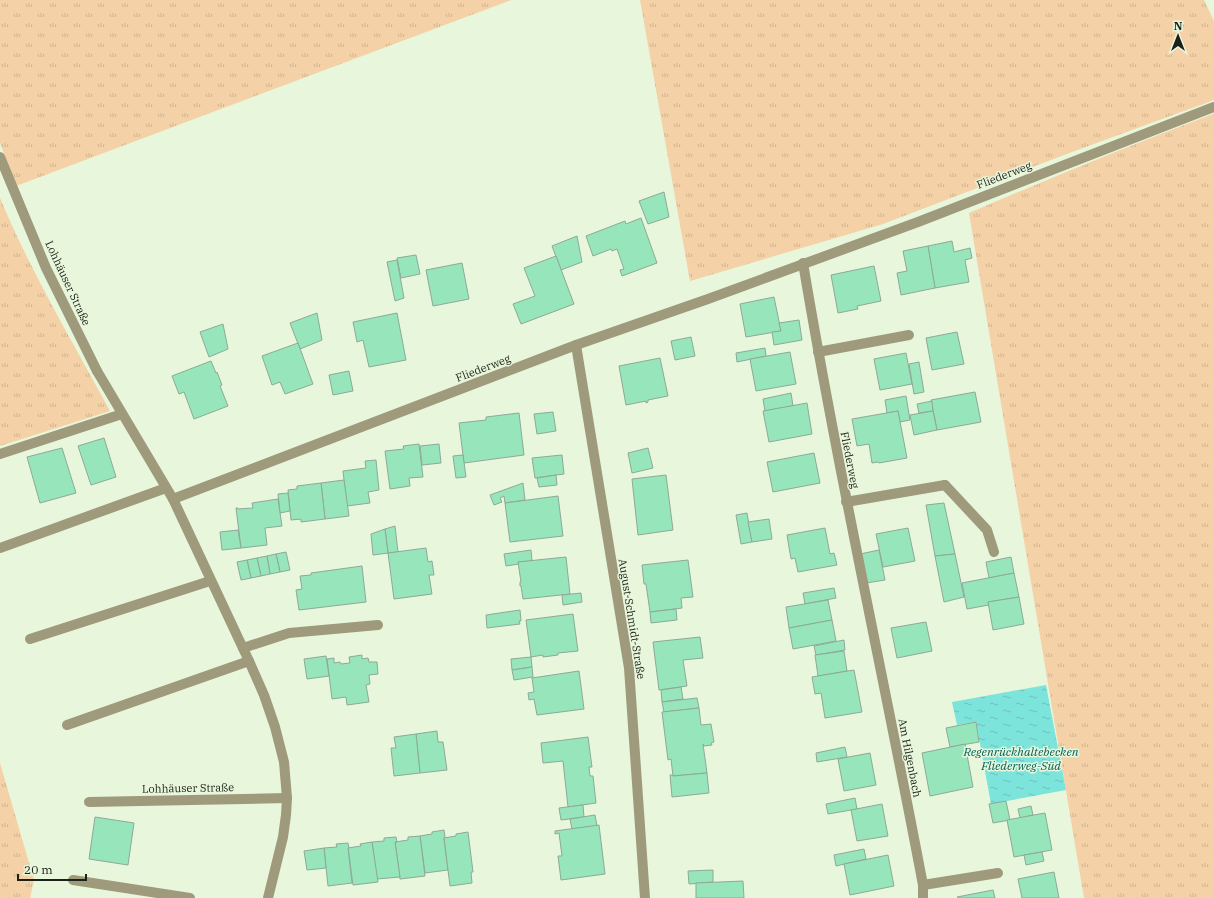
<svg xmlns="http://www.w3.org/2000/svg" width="1214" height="898" viewBox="0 0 1214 898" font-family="'IBM Plex Serif',serif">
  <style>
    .grass { fill: url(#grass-tufts) }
    .water { fill: url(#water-ripples) }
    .building { fill: #97e5bb; stroke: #8da999 }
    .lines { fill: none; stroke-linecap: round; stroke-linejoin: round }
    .lane { stroke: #9e9a7b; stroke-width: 10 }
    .street { stroke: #9e9a7b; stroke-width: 10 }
    .labels { text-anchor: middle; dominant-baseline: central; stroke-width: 3; stroke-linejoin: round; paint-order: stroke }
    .street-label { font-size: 11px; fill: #1c2117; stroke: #e8f6dc }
    .water-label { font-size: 12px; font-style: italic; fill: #03625c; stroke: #e8f6dc }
  </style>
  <defs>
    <pattern id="grass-tufts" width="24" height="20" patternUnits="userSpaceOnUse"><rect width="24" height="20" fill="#f4d1a6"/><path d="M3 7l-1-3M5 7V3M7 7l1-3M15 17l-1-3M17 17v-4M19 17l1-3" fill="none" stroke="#d1b38e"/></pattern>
    <pattern id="water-ripples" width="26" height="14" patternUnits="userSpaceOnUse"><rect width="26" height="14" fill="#7ce4db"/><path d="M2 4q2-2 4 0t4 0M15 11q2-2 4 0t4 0" fill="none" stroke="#6bc3bb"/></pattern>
  </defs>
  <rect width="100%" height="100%" fill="#e8f6dc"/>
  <g class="grass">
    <path d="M0 0H511L16 186 0 143Z"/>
    <path d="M640 0H1204L1214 21V100L1072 152 883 224 690 281Z"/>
    <path d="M1213 114H1214V898H1084L969 213C1050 178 1131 145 1213 114Z"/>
    <path d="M0 198C31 272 72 341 110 411L0 446Z"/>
    <path d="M0 763 34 880 30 898H0Z"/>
  </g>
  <path class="water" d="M1046 685 1066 790 991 804 976 722 957 725 952 702Z"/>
  <g class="building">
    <path d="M664 192 669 217 648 224 639 201Z"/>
    <path d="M641 218 657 263 622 276 620 270 624 269 617 249 612 251 611 249 593 256 586 236 625 221 626 224Z"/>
    <path d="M577 236 582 262 561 270 552 246Z"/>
    <path d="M952 241 954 252 970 248 972 258 965 260 969 282 935 288 928 246Z"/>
    <path d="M928 246 935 288 901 295 897 273 907 271 903 251Z"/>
    <path d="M416 255 420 274 401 278 397 258Z"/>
    <path d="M556 256 574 304 521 324 513 304 535 296 524 268Z"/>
    <path d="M397 260 404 298 395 301 387 262Z"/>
    <path d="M462 263 469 299 433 306 426 270Z"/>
    <path d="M874 266 881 301 857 306 858 309 838 313 831 275Z"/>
    <path d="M774 297 781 331 746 337 740 304Z"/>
    <path d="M317 313 322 340 300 349 290 323Z"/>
    <path d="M397 313 406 360 369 367 363 340 357 342 353 322Z"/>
    <path d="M799 320 802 340 774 345 772 332 781 331 779 323Z"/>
    <path d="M223 324 228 349 209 357 200 332Z"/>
    <path d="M957 332 964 364 932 370 926 338Z"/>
    <path d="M691 337 695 356 675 360 671 341Z"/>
    <path d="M298 343 313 384 285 394 280 382 272 385 262 356Z"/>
    <path d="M765 348 766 356 737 362 736 353Z"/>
    <path d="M790 352 796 384 756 391 750 359Z"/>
    <path d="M906 353 912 384 880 390 874 359Z"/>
    <path d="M660 358 668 396 648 400V402L646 403V401L626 405 619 366Z"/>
    <path d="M211 361 216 373 217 372 222 385 220 386 228 406 194 419 184 392 179 394 172 376Z"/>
    <path d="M919 362 924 392 914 394 909 364Z"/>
    <path d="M349 371 353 391 333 395 329 375Z"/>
    <path d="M975 392 981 422 937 430 931 400Z"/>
    <path d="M791 393 793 406 765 411 763 399Z"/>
    <path d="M906 396 910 420 900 422 898 411 887 413 885 400Z"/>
    <path d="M932 401 933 411 919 413 917 404Z"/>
    <path d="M807 403 812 434 769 442 763 411Z"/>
    <path d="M898 411 907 458 879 463 878 462 872 463 869 444 857 446 852 419Z"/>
    <path d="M933 411 937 430 914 435 910 415Z"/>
    <path d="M553 412 556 431 537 434 534 414Z"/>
    <path d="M519 413 524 455 464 463 459 423 486 420V417Z"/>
    <path d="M104 438 116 477 91 485 78 446Z"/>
    <path d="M419 444 423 477 409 478 410 486 390 489 385 451 404 449 403 446Z"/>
    <path d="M439 444 441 463 422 465 420 446Z"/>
    <path d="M62 448 76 493 40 503 27 457Z"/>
    <path d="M648 448 653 468 632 473 628 453Z"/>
    <path d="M814 453 820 483 773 492 767 462Z"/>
    <path d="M463 455 466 477 456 478 453 456Z"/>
    <path d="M562 455 564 474 535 478 532 458Z"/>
    <path d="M376 460 379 490 368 492 370 503 347 506 343 471 366 468 365 461Z"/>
    <path d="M556 475 557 485 539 487 537 478Z"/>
    <path d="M666 475 673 530 638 535 632 479Z"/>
    <path d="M344 480 349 516 325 519 321 483Z"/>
    <path d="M321 483 325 519 301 522V519L291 520 288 490 297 489V486Z"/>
    <path d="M523 483 525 500 505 503 504 496 500 498 502 502 494 505 490 495Z"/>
    <path d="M288 493 290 511 280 513 278 494Z"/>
    <path d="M558 496 563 536 510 542 505 503Z"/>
    <path d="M278 499 282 526 265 528 267 545 241 548 236 508H238V509L253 508 252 503Z"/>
    <path d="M944 503 955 554 935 556 926 505Z"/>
    <path d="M747 513 752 542 741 544 736 515Z"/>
    <path d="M769 519 772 539 752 542 748 522Z"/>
    <path d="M395 526 398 552 388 553 385 529Z"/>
    <path d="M825 528 830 554 834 553 837 565 798 572 795 558 791 559 787 535Z"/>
    <path d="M908 528 915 561 883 567 876 534Z"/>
    <path d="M385 529 388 553 373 555 371 534Z"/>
    <path d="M238 530 241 548 222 550 220 532Z"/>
    <path d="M426 548 428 562 432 561 434 575H429L432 594 394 599 388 553Z"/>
    <path d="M531 550 532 561 518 562 519 564 506 566 504 554Z"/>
    <path d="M879 550 885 580 866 583 860 554Z"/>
    <path d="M286 552 290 570 280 572 276 554Z"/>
    <path d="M276 554 280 572 270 574 267 556Z"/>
    <path d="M955 554 964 597 944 602 935 556Z"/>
    <path d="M267 556 270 574 261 576 257 558Z"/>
    <path d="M566 557 570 594 523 599 521 586H520V582H521L518 562Z"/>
    <path d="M1011 557 1014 573 989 578 986 562Z"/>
    <path d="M257 558 261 576 251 578 247 560Z"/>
    <path d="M247 560 251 578 241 580 237 562Z"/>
    <path d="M688 560 693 597 681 598 682 608 650 612 646 584H644L642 565Z"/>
    <path d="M362 566 366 602 299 610 296 590 302 589 300 576 311 575V573Z"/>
    <path d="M1014 573 1019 597 988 602 989 605 967 609 962 583Z"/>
    <path d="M834 588 836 598 805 604 803 593Z"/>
    <path d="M581 593 582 602 563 605 562 595Z"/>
    <path d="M1019 597 1024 624 993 630 988 602Z"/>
    <path d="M828 600 832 620 789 628 786 607Z"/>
    <path d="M676 609 677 620 651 623 650 612Z"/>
    <path d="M520 610 521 621H519L520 624 487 628 486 615Z"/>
    <path d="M573 614 578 651 558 653V655L543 657V655L531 657 526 620Z"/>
    <path d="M832 620 836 641 793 649 789 628Z"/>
    <path d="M926 622 932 651 897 658 891 628Z"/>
    <path d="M700 637 703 658 683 660 687 686 659 690 653 642Z"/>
    <path d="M844 640 845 650 816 655 814 646Z"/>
    <path d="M844 651 847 671 818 676 815 655Z"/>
    <path d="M362 655V659L368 658 369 662H377L378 674 369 675 370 684 366 685 369 702 347 705 346 697 332 699 327 659 334 658V663L340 662 341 664 350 663 349 657Z"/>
    <path d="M326 656 329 676 307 679 304 659Z"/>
    <path d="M531 657 532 667 512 670 511 659Z"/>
    <path d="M532 667 533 677 514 680 512 670Z"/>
    <path d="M854 670 862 712 825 718 821 693 815 694 812 677Z"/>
    <path d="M579 671 584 709 537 715 534 699 529 700 528 693 534 692 532 678Z"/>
    <path d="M681 687 683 699 662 702 661 690Z"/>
    <path d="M697 698 699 708 664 712 662 702Z"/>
    <path d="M699 708 701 725 711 724 714 742 711 743 712 745 704 746 703 744 707 773 673 776 671 759 668 760 662 712Z"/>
    <path d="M976 722 979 742 950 747 946 728Z"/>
    <path d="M437 731 438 742H443L447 770 420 773 416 734Z"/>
    <path d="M416 734 420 773 394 776 391 748H396L394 737Z"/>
    <path d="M588 737 592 767H589L590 776H593L596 803 568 807 563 761 543 763 541 743Z"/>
    <path d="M965 744 973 787 930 796 922 753Z"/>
    <path d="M845 747 847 757 817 762 816 753Z"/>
    <path d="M870 753 876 785 844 791 838 759Z"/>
    <path d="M707 773 709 793 672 797 670 775H673V776Z"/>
    <path d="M855 798 857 809 828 814 826 804Z"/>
    <path d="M1006 801 1010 820 993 823 989 804Z"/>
    <path d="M882 804 888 836 857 841 851 810Z"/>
    <path d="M583 805 584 817 561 820 559 808Z"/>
    <path d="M1031 806 1033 815 1020 818 1018 809Z"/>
    <path d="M1045 813 1052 850 1014 857 1007 820Z"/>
    <path d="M595 815 597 826 572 829 570 819Z"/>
    <path d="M95 817 134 823 128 865 89 859Z"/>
    <path d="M599 825 605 874 561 880 558 856H562L559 833 555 834V831Z"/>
    <path d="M444 830 445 837 444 838 448 870 425 873 420 836 432 834V832Z"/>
    <path d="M468 832 473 872H471L472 883 450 886 444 838 456 836V834Z"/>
    <path d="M420 836 425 876 400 879 395 842 408 840V837Z"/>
    <path d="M396 837 397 842H395L400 877 377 879 372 842 384 841V838Z"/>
    <path d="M372 842 378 882 353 885 348 848 361 846 360 844Z"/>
    <path d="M348 843 349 848H348L352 883 328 886 324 848 337 847 336 844Z"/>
    <path d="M324 848 326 868 307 870 304 851Z"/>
    <path d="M864 849 866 859 836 866 834 855Z"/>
    <path d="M1042 852 1044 861 1026 865 1024 855Z"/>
    <path d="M888 855 894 886 850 895 844 864Z"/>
    <path d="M713 870V882L689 884 688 871Z"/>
    <path d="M1054 872 1059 898H1022L1018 879Z"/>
    <path d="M743 881 744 898H696V883Z"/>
    <path d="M993 890 995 898H958L957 897Z"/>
  </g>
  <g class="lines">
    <g class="lane">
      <path d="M0 157 46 268 97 371"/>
      <path d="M0 454 122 414"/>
      <path d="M945 485 987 530 994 552"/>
      <path d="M0 548 166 488"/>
      <path d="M30 639 210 581"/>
      <path d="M243 648 289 633 378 625"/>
      <path d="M67 725 249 661"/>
      <path d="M89 802 287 798"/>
      <path d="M73 880 190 898"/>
    </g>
    <g class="street">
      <path d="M803 263C838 472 884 678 923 885V898"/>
      <path d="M576 345 629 668 645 898"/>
      <path d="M818 352 909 335"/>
      <path d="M97 371 173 499 249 661 264 695 275 727 284 762 287 798 286 815 283 837 268 898"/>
      <path d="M173 499 576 345 708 299 918 222 1214 107"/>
      <path d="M846 502 945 485"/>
      <path d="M923 885 998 873"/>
    </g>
  </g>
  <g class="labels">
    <g class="street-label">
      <text transform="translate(1004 175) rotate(-21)">Fliederweg</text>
      <text transform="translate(68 283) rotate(65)">Lohhäuser Straße</text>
      <text transform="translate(483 368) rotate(-21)">Fliederweg</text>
      <text transform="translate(850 460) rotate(79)">Fliederweg</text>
      <text transform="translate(632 619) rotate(81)">August-Schmidt-Straße</text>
      <text transform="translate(910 758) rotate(79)">Am Hilgenbach</text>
      <text transform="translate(188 788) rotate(-1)">Lohhäuser Straße</text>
    </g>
    <g class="water-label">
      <text x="1021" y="751">Regenrückhaltebecken<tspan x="1021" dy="14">Fliederweg-Süd</tspan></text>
    </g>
  </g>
  <g transform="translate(1178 36)" stroke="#e8f6dc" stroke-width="3" paint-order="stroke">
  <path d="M0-3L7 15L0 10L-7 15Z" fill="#1c2117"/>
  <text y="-6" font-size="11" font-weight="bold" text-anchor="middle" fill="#1c2117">N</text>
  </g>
  <path d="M18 874v6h68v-6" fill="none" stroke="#1c2117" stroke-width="2"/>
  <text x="24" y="874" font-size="12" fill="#1c2117" stroke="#e8f6dc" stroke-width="3" paint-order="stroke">20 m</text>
</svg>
